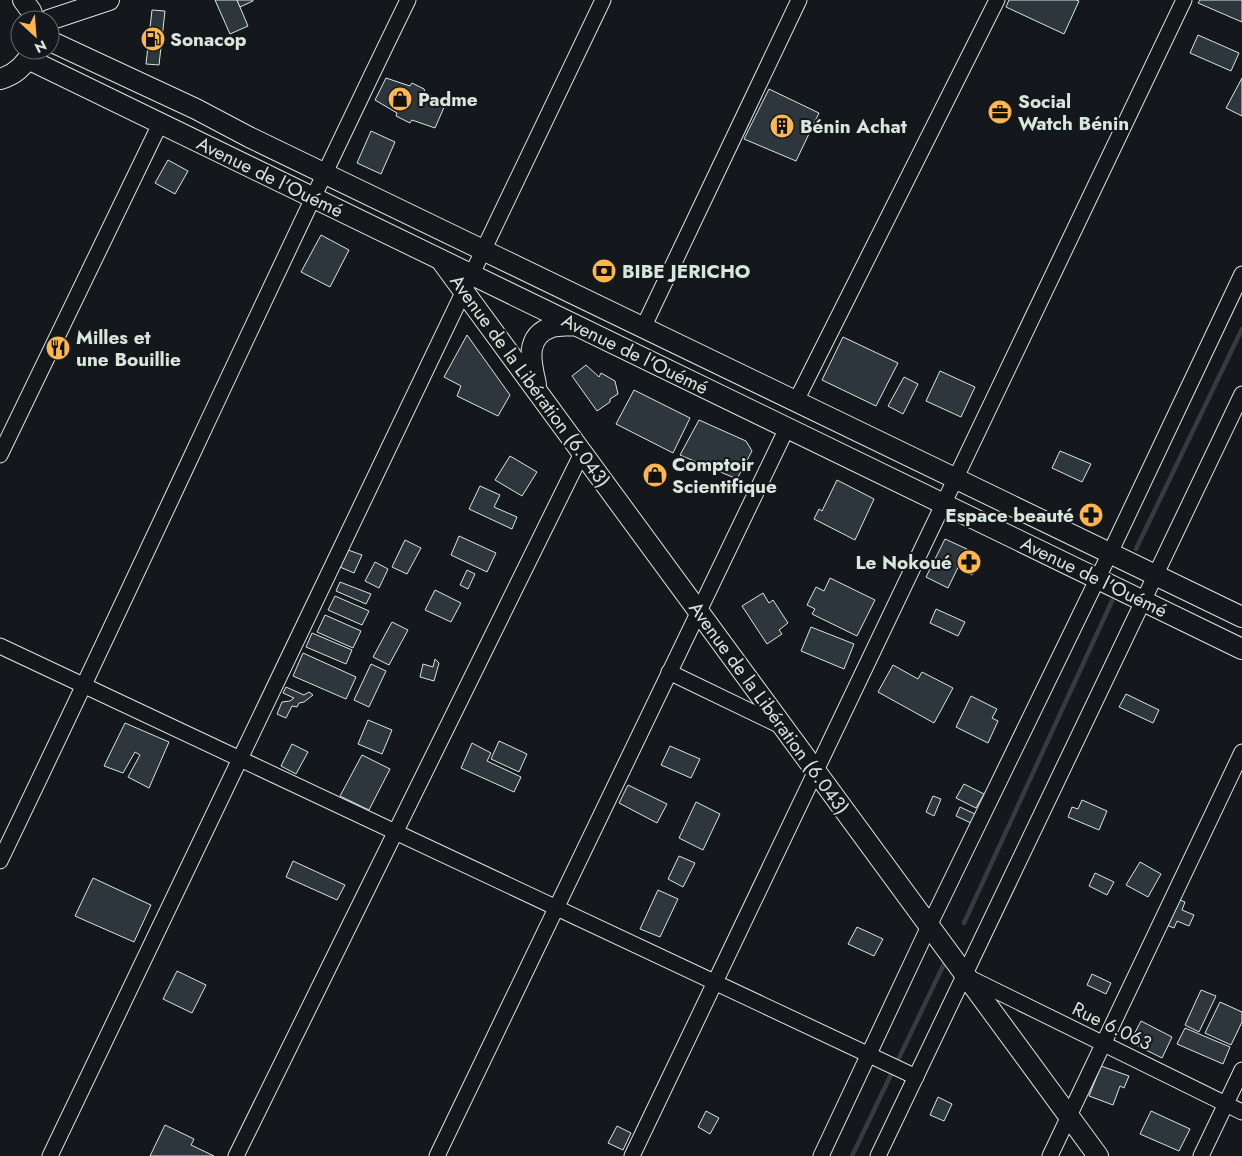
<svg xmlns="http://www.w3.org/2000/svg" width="1242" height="1156" viewBox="0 0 1242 1156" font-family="Jost,sans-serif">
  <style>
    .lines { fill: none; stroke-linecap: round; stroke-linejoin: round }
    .stream { stroke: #363b3e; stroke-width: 4.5 }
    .building { fill: #2c363c; stroke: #d8e6dc }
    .minor-casing { stroke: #d8e6dc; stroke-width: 17 }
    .major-casing { stroke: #d8e6dc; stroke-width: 22 }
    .minor { stroke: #14181c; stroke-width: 15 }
    .major { stroke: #14181c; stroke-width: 20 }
    .labels { text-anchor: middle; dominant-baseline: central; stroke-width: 4; stroke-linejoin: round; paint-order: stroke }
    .poi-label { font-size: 19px; font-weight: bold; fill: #d8e6dc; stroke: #14181c; text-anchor: start }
    .street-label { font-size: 19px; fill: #d8e6dc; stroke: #14181c }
  </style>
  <rect width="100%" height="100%" fill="#14181c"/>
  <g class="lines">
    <g class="stream">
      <path d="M1136 549 1242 329"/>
      <path d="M964 923 1112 601"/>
      <path d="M852 1156 944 964"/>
    </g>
  </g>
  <g class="building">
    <path d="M215 0H237L248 26 230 34Z"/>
    <path d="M237 0H253V1L240 7Z"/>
    <path d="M1009 0H1076L1079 1 1064 34 1006 7Z"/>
    <path d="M1200 0H1242V22L1198 3Z"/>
    <path d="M152 10 165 11 159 65 146 64Z"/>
    <path d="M1198 35 1239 53 1231 71 1190 53Z"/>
    <path d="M386 78 410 86 412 83 424 89 425 92 445 105 435 128 412 120 410 123 396 116 397 113 375 100Z"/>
    <path d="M1242 78V116L1226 108Z"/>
    <path d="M769 89 819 113 796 161 744 139Z"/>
    <path d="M371 131 395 142 381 174 357 163Z"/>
    <path d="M168 160 188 171 175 194 155 183Z"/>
    <path d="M321 235 349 250 330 287 301 272Z"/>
    <path d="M467 335 510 395 498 416 457 396 461 386 444 377Z"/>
    <path d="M843 337 898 363 876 406 822 380Z"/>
    <path d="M586 365 599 377 601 373 615 381 618 394 610 399V402L597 411 572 376Z"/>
    <path d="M940 371 975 387 961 417 926 401Z"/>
    <path d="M904 377 918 384 903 414 888 406Z"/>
    <path d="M634 390 690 418 673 453 616 424Z"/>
    <path d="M699 420 746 441 752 451 737 479 680 455Z"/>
    <path d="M1060 451 1091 464 1082 482 1052 468Z"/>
    <path d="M510 456 537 472 522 496 495 480Z"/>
    <path d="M837 480 874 499 855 540 814 519 819 509 822 511Z"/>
    <path d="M480 486 500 495 494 507 517 517 512 529 469 509Z"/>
    <path d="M459 536 496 553 487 572 451 555Z"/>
    <path d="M945 539 967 549 948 588 926 577Z"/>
    <path d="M405 540 421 548 407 574 392 567Z"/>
    <path d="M348 550 362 555 354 573 340 567Z"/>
    <path d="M968 550 980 556 972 575 960 570Z"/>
    <path d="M375 562 388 569 379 588 365 581Z"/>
    <path d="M467 570 475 574 468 589 460 585Z"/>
    <path d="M830 578 875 600 857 636 812 614 815 609 807 605 816 587 824 591Z"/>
    <path d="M340 582 371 594 366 604 336 591Z"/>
    <path d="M435 590 461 603 451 622 425 610Z"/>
    <path d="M763 593 769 603 773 600 788 623 779 630 782 634 767 644 742 606Z"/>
    <path d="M335 596 369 611 362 625 328 610Z"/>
    <path d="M936 609 965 622 958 636 930 623Z"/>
    <path d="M325 615 361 631 353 648 317 632Z"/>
    <path d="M392 622 408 630 389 665 373 657Z"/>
    <path d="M811 627 854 644 844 669 801 651Z"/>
    <path d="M312 633 352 650 346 664 306 647Z"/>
    <path d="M303 653 356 677 346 699 293 676Z"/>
    <path d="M435 659 439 663 434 681 420 677 423 664 433 667Z"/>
    <path d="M371 664 386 671 369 707 354 700Z"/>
    <path d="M893 665 918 679 922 672 953 688 934 723 878 692Z"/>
    <path d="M286 687 304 695 309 692 313 695 304 702 299 703 297 707 292 706 286 718 277 714 282 702 290 701 294 698 283 693Z"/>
    <path d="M1126 694 1159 710 1153 723 1119 707Z"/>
    <path d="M971 696 997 709 992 718 998 721 988 743 956 727Z"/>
    <path d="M368 720 392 730 382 754 358 744Z"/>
    <path d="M125 723 169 742 149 788 128 777 140 755 135 752 123 773 104 766Z"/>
    <path d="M499 741 527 754 519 772 491 759Z"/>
    <path d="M472 743 491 753 487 761 521 777 514 792 461 768Z"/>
    <path d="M292 744 308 752 296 774 281 766Z"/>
    <path d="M670 746 700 759 691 778 661 765Z"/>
    <path d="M362 755 390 769 369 810 340 796Z"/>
    <path d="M964 784 984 794 976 808 956 798Z"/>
    <path d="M628 785 667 804 657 823 619 803Z"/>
    <path d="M933 796 941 799 934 816 926 812Z"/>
    <path d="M1082 800 1107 811 1099 830 1068 817 1072 807 1078 809Z"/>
    <path d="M696 802 720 814 703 850 679 838Z"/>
    <path d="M960 807 975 814 971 823 956 816Z"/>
    <path d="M679 856 695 863 683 887 668 879Z"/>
    <path d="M293 861 345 885 337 900 286 877Z"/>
    <path d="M1140 862 1161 874 1148 897 1126 885Z"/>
    <path d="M1095 873 1114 882 1107 895 1089 886Z"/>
    <path d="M93 878 151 905 134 942 75 916Z"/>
    <path d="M658 890 678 899 660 937 640 929Z"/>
    <path d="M1175 898 1185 902 1182 910 1194 915 1189 926 1177 921 1174 928 1164 924Z"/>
    <path d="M857 927 883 939 874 956 848 944Z"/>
    <path d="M177 971 206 985 192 1013 163 999Z"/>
    <path d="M1092 974 1111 983 1106 994 1087 985Z"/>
    <path d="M1201 990 1216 996 1199 1032 1185 1025Z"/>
    <path d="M1220 1002 1242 1012V1022L1231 1045 1205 1033Z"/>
    <path d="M1141 1021 1172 1037 1162 1058 1130 1042Z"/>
    <path d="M1185 1028 1230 1047 1223 1064 1177 1044Z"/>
    <path d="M1101 1066 1129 1076 1124 1088 1120 1086 1113 1105 1089 1096Z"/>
    <path d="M938 1097 952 1104 944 1121 930 1115Z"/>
    <path d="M706 1111 719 1118 710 1134 698 1127Z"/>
    <path d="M1151 1111 1190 1129 1179 1151 1140 1134Z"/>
    <path d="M165 1125 194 1139 191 1145 214 1156H150Z"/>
    <path d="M617 1126 631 1133 623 1150 608 1143Z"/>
  </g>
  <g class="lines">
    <defs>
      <g id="minor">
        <path d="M643 328 799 0"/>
        <path d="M796 401 997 0"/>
        <path d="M0 455 160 124"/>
        <path d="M0 646 916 1077"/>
        <path d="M669 672 783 727"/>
        <path d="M0 861C138 575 269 285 408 0"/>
        <path d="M968 977 1242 1112"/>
        <path d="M50 1156 603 0"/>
        <path d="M236 1156 582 453"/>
        <path d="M437 1156 787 428"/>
        <path d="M632 1156 1184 0"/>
        <path d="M821 1156 929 926 1110 553 1242 274"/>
        <path d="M878 1156 1242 394"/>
        <path d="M1050 1156 1242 752"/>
        <path d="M1201 1156 1242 1070"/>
      </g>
      <g id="major">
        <path d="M23 0 31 11 34 20"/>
        <path d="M49 20 109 0"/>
        <path d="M50 41 196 109 249 137 1242 617"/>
        <path d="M28 59 1242 649"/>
        <path d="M0 79C15 75 26 64 33 50"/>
        <path d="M443 263 1098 1156"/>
        <path d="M536 384C531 363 524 336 552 327 559 325 568 326 575 325"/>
      </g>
    </defs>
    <use href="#minor" class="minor-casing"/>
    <use href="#major" class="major-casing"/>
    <use href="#minor" class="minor"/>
    <use href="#major" class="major"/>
  </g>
  <defs>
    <symbol id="fuel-disc" viewBox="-11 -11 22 22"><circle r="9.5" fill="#ffb74d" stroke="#14181c"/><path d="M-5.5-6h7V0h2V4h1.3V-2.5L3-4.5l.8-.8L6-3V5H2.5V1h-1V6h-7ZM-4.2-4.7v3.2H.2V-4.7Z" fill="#111"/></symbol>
    <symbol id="shop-disc" viewBox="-11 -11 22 22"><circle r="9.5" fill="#ffb74d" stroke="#14181c"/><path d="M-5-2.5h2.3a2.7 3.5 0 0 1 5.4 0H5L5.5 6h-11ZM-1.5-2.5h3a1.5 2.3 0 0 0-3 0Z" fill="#111"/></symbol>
    <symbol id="office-disc" viewBox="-11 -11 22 22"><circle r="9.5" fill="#ffb74d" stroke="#14181c"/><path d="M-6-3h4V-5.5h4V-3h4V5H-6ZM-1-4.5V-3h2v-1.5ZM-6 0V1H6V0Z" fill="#111"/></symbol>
    <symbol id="building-disc" viewBox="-11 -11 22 22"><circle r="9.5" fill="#ffb74d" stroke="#14181c"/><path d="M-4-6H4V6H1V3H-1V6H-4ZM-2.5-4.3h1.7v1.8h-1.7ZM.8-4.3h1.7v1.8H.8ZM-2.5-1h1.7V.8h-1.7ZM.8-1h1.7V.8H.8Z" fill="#111"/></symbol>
    <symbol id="bank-disc" viewBox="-11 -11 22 22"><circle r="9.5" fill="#ffb74d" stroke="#14181c"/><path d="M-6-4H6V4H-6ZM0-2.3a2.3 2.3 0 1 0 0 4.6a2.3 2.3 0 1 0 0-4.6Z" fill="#111"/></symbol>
    <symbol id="restaurant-disc" viewBox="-11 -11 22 22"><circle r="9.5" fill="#ffb74d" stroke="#14181c"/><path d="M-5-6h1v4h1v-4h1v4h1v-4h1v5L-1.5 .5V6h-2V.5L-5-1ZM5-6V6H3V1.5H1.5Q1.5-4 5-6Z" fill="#111"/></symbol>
    <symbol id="pharmacy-disc" viewBox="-11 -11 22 22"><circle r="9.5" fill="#ffb74d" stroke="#14181c"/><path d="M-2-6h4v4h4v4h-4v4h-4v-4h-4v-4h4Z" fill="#111"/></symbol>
  </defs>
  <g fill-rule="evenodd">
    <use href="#fuel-disc" x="139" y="25" width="28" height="28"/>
    <use href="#shop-disc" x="386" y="85" width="28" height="28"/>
    <use href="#office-disc" x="986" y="98" width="28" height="28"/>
    <use href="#building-disc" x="768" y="112" width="28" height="28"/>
    <use href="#bank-disc" x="590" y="257" width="28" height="28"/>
    <use href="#restaurant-disc" x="44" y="334" width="28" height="28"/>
    <use href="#shop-disc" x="641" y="461" width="28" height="28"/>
    <use href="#pharmacy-disc" x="1077" y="501" width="28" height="28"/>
    <use href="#pharmacy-disc" x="955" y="548" width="28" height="28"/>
  </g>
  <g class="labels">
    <g class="poi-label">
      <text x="170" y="39">Sonacop</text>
      <text x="418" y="99">Padme</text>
      <text x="1018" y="101">Social<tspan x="1018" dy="22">Watch Bénin</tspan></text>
      <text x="800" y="126">Bénin Achat</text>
      <text x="622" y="271">BIBE JERICHO</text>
      <text x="76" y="337">Milles et<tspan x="76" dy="22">une Bouillie</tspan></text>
      <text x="672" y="464">Comptoir<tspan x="672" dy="22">Scientifique</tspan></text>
      <text x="1074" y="515" text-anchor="end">Espace beauté</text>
      <text x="952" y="562" text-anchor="end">Le Nokoué</text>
    </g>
    <g class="street-label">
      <text transform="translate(270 177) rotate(26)">Avenue de l'Ouémé</text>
      <text transform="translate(635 354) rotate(26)">Avenue de l'Ouémé</text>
      <text transform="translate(530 381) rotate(54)">Avenue de la Libération (6.043)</text>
      <text transform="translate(1094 577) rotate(26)">Avenue de l'Ouémé</text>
      <text transform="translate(769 708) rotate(54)">Avenue de la Libération (6.043)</text>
      <text transform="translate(1112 1026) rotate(26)">Rue 6.063</text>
    </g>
  </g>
  <g transform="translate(35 35) rotate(154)"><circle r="24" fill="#14181c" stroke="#626a69"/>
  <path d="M0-4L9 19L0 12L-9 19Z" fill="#ffb74d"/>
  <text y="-8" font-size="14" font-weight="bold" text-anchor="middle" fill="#d8e6dc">N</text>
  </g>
</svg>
